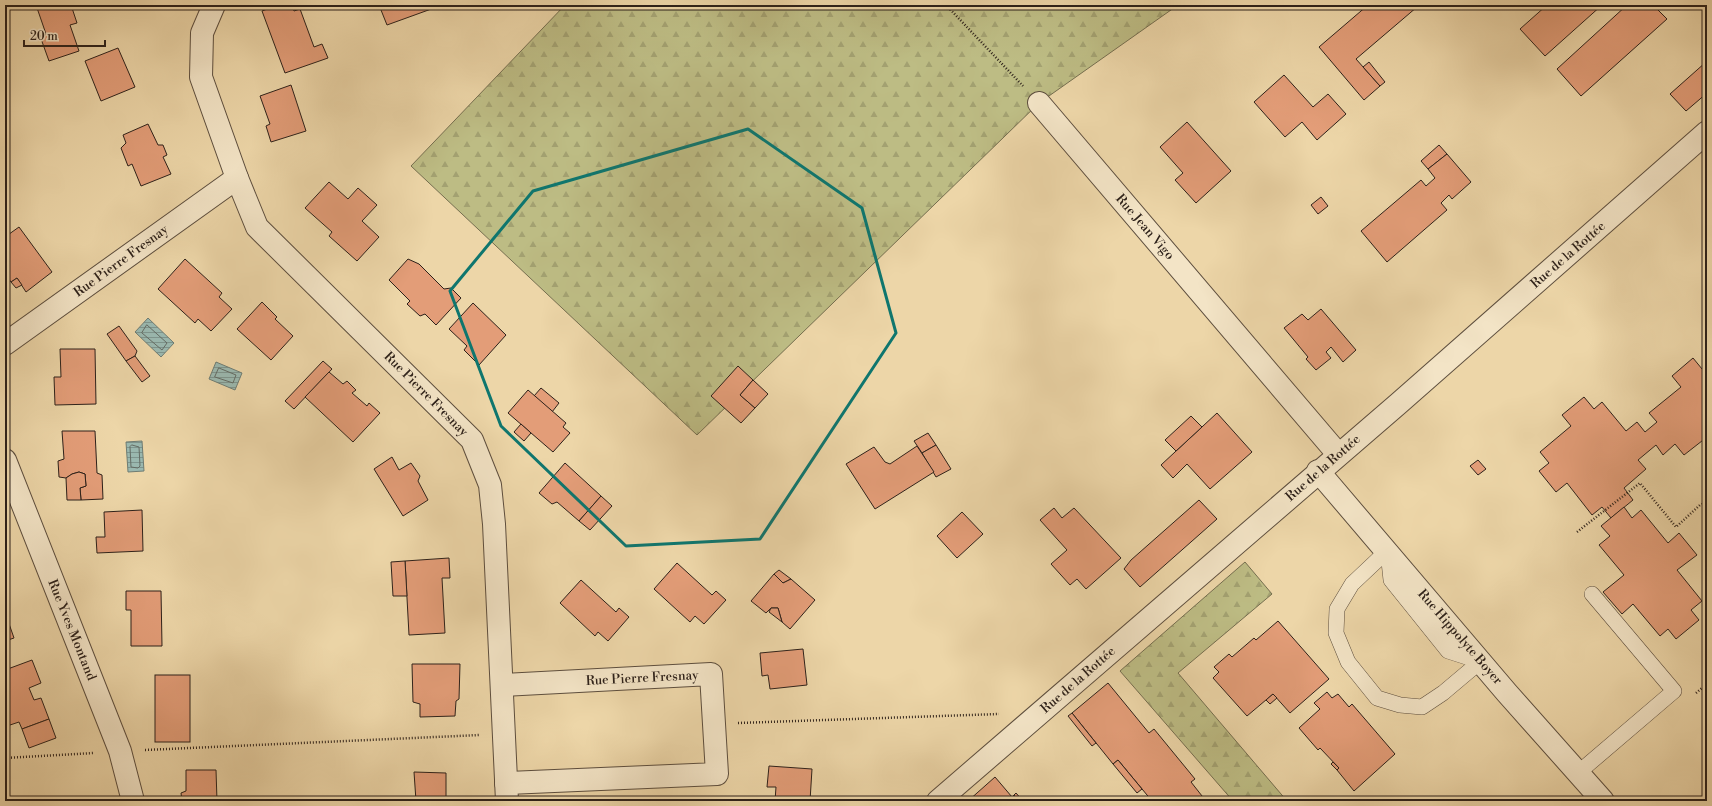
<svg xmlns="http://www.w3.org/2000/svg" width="1712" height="806" viewBox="0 0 1712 806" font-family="'Libre Bodoni',serif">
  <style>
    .forest { fill: url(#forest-firs); stroke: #756e4f }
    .water { fill: url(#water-rules); stroke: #6e7c73 }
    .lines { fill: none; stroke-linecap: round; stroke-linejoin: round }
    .shore { stroke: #646c64; stroke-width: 1 }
    .building { fill: #e39d78; stroke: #2d211a }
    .service-casing { stroke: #5d4e3e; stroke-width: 16 }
    .minor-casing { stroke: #5d4e3e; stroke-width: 24 }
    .path { stroke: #2d211a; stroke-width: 2.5; stroke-dasharray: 1 2; stroke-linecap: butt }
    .service { stroke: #f3e4c6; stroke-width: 15 }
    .minor { stroke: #f3e4c6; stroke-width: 22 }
    .marked { fill: none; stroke: #0f766e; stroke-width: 3; stroke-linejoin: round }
    .labels { text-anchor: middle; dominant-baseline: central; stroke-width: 3; stroke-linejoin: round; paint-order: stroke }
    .street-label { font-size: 13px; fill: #2d211a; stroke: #f3e4c6 }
  </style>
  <defs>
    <pattern id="forest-firs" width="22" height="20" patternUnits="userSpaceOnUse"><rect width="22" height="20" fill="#bdbc84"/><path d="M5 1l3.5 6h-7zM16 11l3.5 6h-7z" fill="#a3a171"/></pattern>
    <pattern id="water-rules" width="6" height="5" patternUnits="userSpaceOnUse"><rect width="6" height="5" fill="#9ab8af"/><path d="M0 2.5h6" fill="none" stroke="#7e958e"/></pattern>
  </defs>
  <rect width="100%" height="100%" fill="#edd6a8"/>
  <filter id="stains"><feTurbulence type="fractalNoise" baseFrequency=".005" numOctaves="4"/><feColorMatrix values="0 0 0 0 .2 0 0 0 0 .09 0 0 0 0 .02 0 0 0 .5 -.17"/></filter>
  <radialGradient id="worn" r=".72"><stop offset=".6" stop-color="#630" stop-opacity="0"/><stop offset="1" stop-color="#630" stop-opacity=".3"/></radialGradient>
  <g class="forest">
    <path d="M565 5H1178L1039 103 697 435 411 166Z"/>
    <path d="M1245 562 1272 594 1178 673 1287 801H1233L1120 671Z"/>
  </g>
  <g class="water">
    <path d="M148 318 174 343 161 357 135 332Z"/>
    <path d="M216 362 242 373 235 390 209 379Z"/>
    <path d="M142 441 144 471 128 472 126 442Z"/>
  </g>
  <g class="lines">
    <g class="shore">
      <path d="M147 325 167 343 162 350 142 333Z"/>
      <path d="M219 368 236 375 233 383 215 377Z"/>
      <path d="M132 445 139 447 140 466 138 468 131 467 130 447Z"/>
    </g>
  </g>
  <g class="building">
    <path d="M36 5H71L77 23 70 25 79 51 49 61 40 36 46 34Z"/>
    <path d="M278 5H292L294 11 300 9 314 47 322 44 328 58 285 73 262 11Z"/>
    <path d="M379 5H433L434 8 387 25Z"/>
    <path d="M1368 5H1415L1417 7 1356 59 1380 86 1364 100 1319 47Z"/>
    <path d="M1547 5H1602L1545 56 1520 29Z"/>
    <path d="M1627 5H1653L1667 19 1581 96 1557 69Z"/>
    <path d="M118 48 135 87 101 101 85 61Z"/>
    <path d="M1369 62 1385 82 1380 86 1363 67Z"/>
    <path d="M1706 62 1707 93 1686 111 1670 94Z"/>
    <path d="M1284 75 1313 107 1328 94 1346 114 1317 140 1302 122 1285 137 1254 102Z"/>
    <path d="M291 85 306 131 271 142 266 126 270 124 260 96Z"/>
    <path d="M1187 122 1231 171 1196 203 1175 180 1183 173 1160 147Z"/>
    <path d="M148 124 158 145H163L167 155 163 157 171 174 141 186 132 164 128 166 121 148 126 143 123 135Z"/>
    <path d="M1439 145 1447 154 1428 169 1421 161Z"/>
    <path d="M1447 154 1471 182 1452 199 1449 195 1441 203 1447 210 1387 262 1361 231 1421 180 1426 186 1435 178 1428 169Z"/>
    <path d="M329 182 348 199 358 188 377 205 362 221 379 237 357 261 329 236 332 232 305 208Z"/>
    <path d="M1321 197 1328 206 1318 214 1311 205Z"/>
    <path d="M19 227 52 272 26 292 17 278 11 282 5 274V237Z"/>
    <path d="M185 259 222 293 219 297 232 309 211 331 198 319 195 323 158 289Z"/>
    <path d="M408 259 419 264 444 289 451 288 461 298 436 325 425 314 420 316 407 304 410 301 389 280Z"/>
    <path d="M17 278 22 285 16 288 11 282Z"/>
    <path d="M262 302 277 317 275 319 293 336 271 360 237 329Z"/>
    <path d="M473 303 506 335 479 365 464 350 467 346 449 329Z"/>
    <path d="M1321 309 1356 350 1343 362 1331 347 1326 352 1331 358 1316 370 1306 359 1308 357 1284 328 1302 314 1308 320Z"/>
    <path d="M119 326 137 351 135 356 126 361 107 334Z"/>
    <path d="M60 349H95L96 404 55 405 54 377H61Z"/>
    <path d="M135 356 150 376 142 382 126 361Z"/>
    <path d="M1693 358 1707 375V437L1684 455 1675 444 1663 455 1656 445 1638 460 1646 469 1624 488 1633 500 1611 518 1602 507 1592 515 1567 483 1556 492 1539 471 1549 463 1540 452 1571 426 1562 415 1584 397 1594 409 1602 402 1626 431 1637 422 1645 432 1657 422 1649 413 1681 387 1672 376Z"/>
    <path d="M323 361 332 369 294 409 285 401Z"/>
    <path d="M738 366 753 380 740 395 755 408 741 423 711 396Z"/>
    <path d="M329 372 343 384 347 381 356 390 352 393 367 406 369 403 380 413 353 442 305 397Z"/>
    <path d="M753 380 768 394 755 408 740 395Z"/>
    <path d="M541 388 559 403 552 412 534 396Z"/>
    <path d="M528 390 566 423 563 427 570 433 553 452 508 413Z"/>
    <path d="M1217 413 1252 452 1210 489 1187 464 1173 478 1161 465Z"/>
    <path d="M1191 416 1202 427 1176 451 1165 440Z"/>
    <path d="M521 424 531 433 524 441 514 432Z"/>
    <path d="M62 431H95L97 473 102 475 103 499 81 500 80 488 86 486 85 474 79 472 72 474 66 478 59 477 58 461 64 459Z"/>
    <path d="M928 433 936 445 922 453 914 441Z"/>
    <path d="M936 445 951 469 936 477 922 453Z"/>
    <path d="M917 446 934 472 875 509 846 464 874 447 885 462 890 464Z"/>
    <path d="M392 457 399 470 411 463 420 476 418 481 428 500 403 516 374 469Z"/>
    <path d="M1478 460 1486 469 1478 475 1470 466Z"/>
    <path d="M565 463 601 496 579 521 557 502 552 504 539 493Z"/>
    <path d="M79 472 85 474 86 486 80 488 81 500H67L66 478 72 474Z"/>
    <path d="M601 496 612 506 590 530 579 521Z"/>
    <path d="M1199 500 1217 519 1140 587 1124 569 1131 560Z"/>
    <path d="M1624 507 1632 518 1641 510 1668 543 1679 533 1697 555 1677 570 1702 601 1691 610 1699 620 1676 639 1668 629 1660 636 1633 604 1622 614 1603 592 1624 575 1599 545 1610 536 1601 526Z"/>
    <path d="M1054 508 1062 518 1074 508 1121 558 1086 589 1077 579 1070 585 1051 564 1067 550 1040 520Z"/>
    <path d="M142 510 143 551 97 553 96 537H105L104 512Z"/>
    <path d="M962 512 983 534 957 558 937 536Z"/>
    <path d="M449 558 450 578H442L445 633 409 635 405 561Z"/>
    <path d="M405 561 407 596H393L391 562Z"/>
    <path d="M677 563 712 595 716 591 726 600 704 624 695 616 690 622 654 589Z"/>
    <path d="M779 570 791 579 783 583 774 574Z"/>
    <path d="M774 574 783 583 791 579 815 600 790 629 782 622 778 608H771L766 613 751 601Z"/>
    <path d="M581 580 616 612 619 608 629 617 608 641 598 632 595 636 560 603Z"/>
    <path d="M126 591H161L162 646H131V610H126Z"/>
    <path d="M5 592 9 596 5 601Z"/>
    <path d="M5 604 9 615 7 618 14 638 5 641Z"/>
    <path d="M771 608H778L782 622 769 612Z"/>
    <path d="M1278 621 1329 679 1290 713 1273 694 1247 716 1213 678 1219 672 1214 667 1229 654 1232 657 1254 638 1256 640Z"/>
    <path d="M803 649 807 685 770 689 768 675 762 676 760 653Z"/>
    <path d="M32 660 41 683 29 688 34 700 41 698 49 719 22 729 19 722 7 726 5 721V670Z"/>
    <path d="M412 664H460L459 699 456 701 455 716 420 717V704L413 702Z"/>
    <rect x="155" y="675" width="35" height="67"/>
    <path d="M1108 683 1149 733 1154 729 1195 779 1191 782 1206 801H1152L1118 760 1113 764 1072 713Z"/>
    <path d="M1327 692 1332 698 1338 694 1349 707 1352 704 1395 754 1354 791 1337 770 1339 768 1320 748 1318 750 1299 728 1320 709 1314 703Z"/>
    <path d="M1273 694 1277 698 1270 704 1266 700Z"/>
    <path d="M1072 713 1096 743 1092 746 1068 716Z"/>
    <path d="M49 719 56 738 29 748 22 729Z"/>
    <path d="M1118 760 1142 789 1137 793 1113 764Z"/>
    <path d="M1333 762 1339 768 1337 770 1331 764Z"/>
    <path d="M769 766 812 769 810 801H775L776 787H767Z"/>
    <path d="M186 770H216L217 801H182L181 793 186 791Z"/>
    <path d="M414 772 446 773V797L451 801H416Z"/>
    <path d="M995 777 1012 797 1014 795 1019 801H968Z"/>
    <path d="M1016 793 1023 801H1019L1014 795Z"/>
  </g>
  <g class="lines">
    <defs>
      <g id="service">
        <path d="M1387 551 1352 584 1337 609 1336 633 1348 662 1377 698 1400 705 1422 707 1443 693 1481 661"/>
        <path d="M1388 552 1391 580 1448 651 1479 661"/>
        <path d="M1578 773 1674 691 1592 594"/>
      </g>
      <g id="minor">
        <path d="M214 5 202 33 201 77 237 178"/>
        <path d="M1039 103 1338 454"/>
        <path d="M5 344 237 178 257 227 472 440 490 485 494 524 507 801"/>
        <path d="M5 460 120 751 133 801"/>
        <path d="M1318 471 1507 693 1603 801"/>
        <path d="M502 685 711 674 717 774 506 783"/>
        <path d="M938 801 1398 404 1707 132"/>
      </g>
    </defs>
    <use href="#service" class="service-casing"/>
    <use href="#minor" class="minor-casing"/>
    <g class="path">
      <path d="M946 5 1023 86"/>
      <path d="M1577 532 1640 483 1676 527 1700 505 1707 502"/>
      <path d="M1696 693 1707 684"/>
      <path d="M738 723 999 714"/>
      <path d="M145 750 480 735"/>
      <path d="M5 758 94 753"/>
    </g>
    <use href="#service" class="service"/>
    <use href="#minor" class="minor"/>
  </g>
  <path class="marked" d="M748 129 862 208 896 333 760 539 626 546 501 426 450 291 533 191Z"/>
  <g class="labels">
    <g class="street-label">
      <text transform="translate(1145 227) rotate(49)">Rue Jean Vigo</text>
      <text transform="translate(1568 255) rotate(-41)">Rue de la Rottée</text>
      <text transform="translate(121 261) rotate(-36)">Rue Pierre Fresnay</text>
      <text transform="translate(426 394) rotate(45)">Rue Pierre Fresnay</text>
      <text transform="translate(1323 468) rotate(-41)">Rue de la Rottée</text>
      <text transform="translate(72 630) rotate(68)">Rue Yves Montand</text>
      <text transform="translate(1460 637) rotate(49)">Rue Hippolyte Boyer</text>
      <text transform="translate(642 678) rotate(-3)">Rue Pierre Fresnay</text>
      <text transform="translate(1078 680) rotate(-41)">Rue de la Rottée</text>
    </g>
  </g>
  <rect width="1712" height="806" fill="none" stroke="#edd6a8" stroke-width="20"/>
  <rect x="6" y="6" width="1700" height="794" fill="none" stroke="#2d211a" stroke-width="2"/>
  <rect x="10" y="10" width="1692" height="786" fill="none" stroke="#2d211a"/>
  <path d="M24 40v6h81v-6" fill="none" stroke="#2d211a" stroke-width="2"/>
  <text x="30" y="40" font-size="12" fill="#2d211a" stroke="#f3e4c6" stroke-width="3" paint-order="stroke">20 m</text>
  <rect width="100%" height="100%" filter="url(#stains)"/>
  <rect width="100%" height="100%" fill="url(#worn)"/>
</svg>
